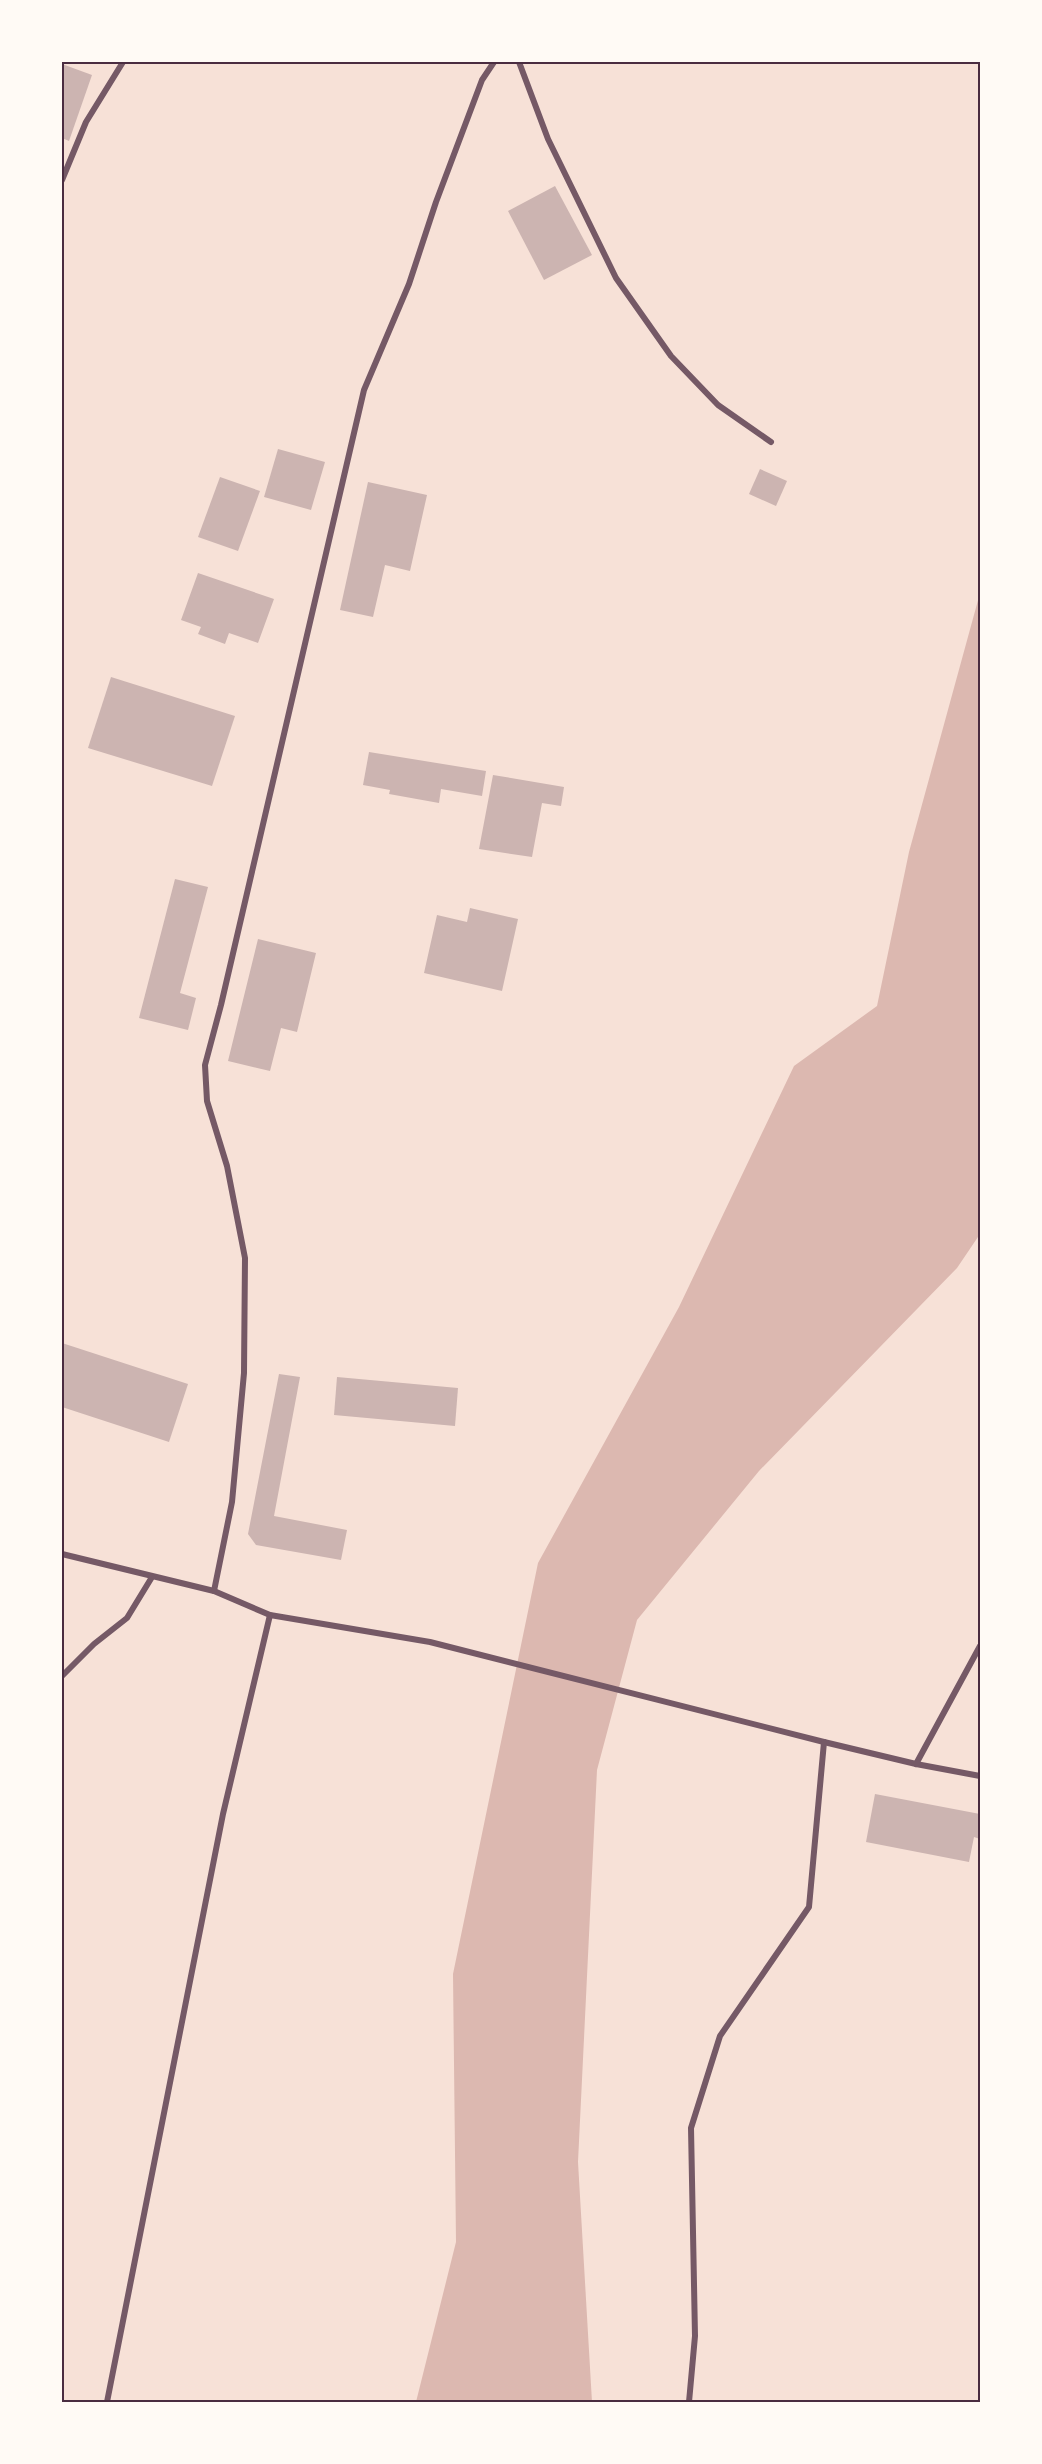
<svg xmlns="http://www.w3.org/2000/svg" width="1042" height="2464" viewBox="0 0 1042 2464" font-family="'PT Serif',serif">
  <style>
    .water { fill: #dcb8b0 }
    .building { fill: #ccb4b1 }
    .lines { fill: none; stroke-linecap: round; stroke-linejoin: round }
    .minor { stroke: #755966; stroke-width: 6 }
    .neatline { fill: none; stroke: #4a2c40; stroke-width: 2 }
  </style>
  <rect width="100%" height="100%" fill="#f7e1d7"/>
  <path class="water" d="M980 593V1234L957 1268 759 1471 637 1620 597 1770 578 2162 592 2402H416L456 2242 453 1974 538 1563 679 1307 794 1066 877 1006 909 852Z"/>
  <g class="building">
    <path d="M62 64 92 75 69 141 62 138Z"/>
    <path d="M555 186 592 255 544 280 508 211Z"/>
    <path d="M278 449 325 462 311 510 264 497Z"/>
    <path d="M760 469 787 481 776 506 749 494Z"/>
    <path d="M220 477 260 491 238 551 198 537Z"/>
    <path d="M368 482 427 495 410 571 385 565 373 617 340 610Z"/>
    <path d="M198 573 274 599 258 643 229 633 225 644 198 634 201 627 181 620Z"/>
    <path d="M111 677 235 716 212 786 88 748Z"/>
    <path d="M369 752 486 771 482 796 441 789 439 803 389 794 390 790 363 785Z"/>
    <path d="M493 775 564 787 561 806 542 803 532 857 479 849Z"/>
    <path d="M175 879 208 887 180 993 196 998 188 1030 139 1018Z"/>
    <path d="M470 908 518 919 502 991 424 973 437 915 467 922Z"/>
    <path d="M258 939 316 953 297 1032 281 1028 270 1071 228 1061Z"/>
    <path d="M62 1343 188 1384 169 1442 62 1407Z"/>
    <path d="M279 1374 300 1377 274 1516 347 1530 341 1560 256 1545 248 1534Z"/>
    <path d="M337 1377 458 1388 455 1426 334 1415Z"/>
    <path d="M875 1794 980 1814V1839L974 1837 969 1862 866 1842Z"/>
  </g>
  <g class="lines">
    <g class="minor">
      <path d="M519 62 548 139 616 278 671 356 718 405 771 442"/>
      <path d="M62 180 86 122 123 62"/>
      <path d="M62 1554 214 1591 270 1615 430 1642 824 1742 916 1764 980 1776"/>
      <path d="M214 1591 232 1502 244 1373 245 1258 227 1166 207 1101 205 1065 221 1005 364 390 409 284 436 202 482 80 494 62"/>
      <path d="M62 1676 94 1644 127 1618 152 1577"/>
      <path d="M916 1764 980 1646"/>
      <path d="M107 2402 223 1814 270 1615"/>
      <path d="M689 2402 695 2336 691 2128 720 2036 809 1907 824 1742"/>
    </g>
  </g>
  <rect width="1042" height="2464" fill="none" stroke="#fffaf5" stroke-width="126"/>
  <rect x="63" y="63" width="916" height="2338" class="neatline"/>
</svg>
